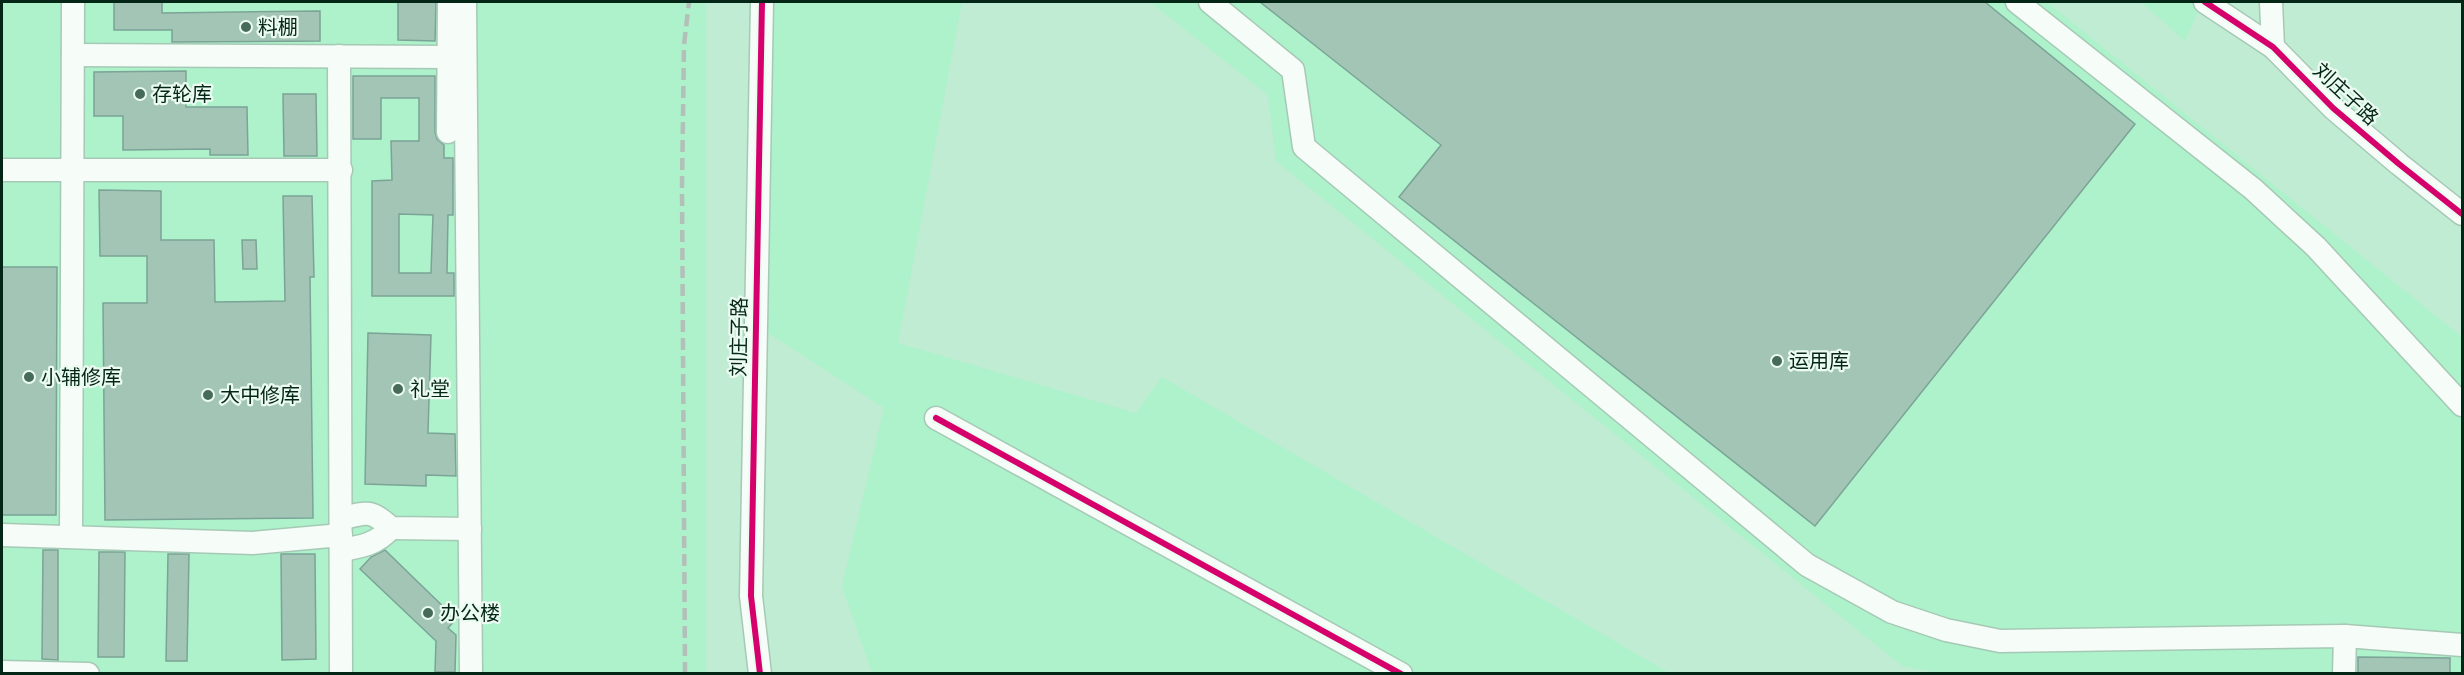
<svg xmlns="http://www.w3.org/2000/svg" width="2464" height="675" viewBox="0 0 2464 675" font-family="'Roboto Condensed','Noto Sans SC',sans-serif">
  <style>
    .built { fill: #adf2cb }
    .building { fill: #a2c5b6; stroke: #7ba496; stroke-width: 1.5; fill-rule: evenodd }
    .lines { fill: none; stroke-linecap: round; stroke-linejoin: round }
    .minor-casing { stroke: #a6c9b5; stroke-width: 25 }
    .minor { stroke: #f6fcf8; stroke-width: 22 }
    .rail { stroke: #b3bfb9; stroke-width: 4.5; stroke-dasharray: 12 6; stroke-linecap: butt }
    .cycleway-casing { stroke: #ecfbf1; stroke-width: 10 }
    .cycleway { stroke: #d6006c; stroke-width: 6 }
    .poi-dot { fill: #466b58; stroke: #ecfbf1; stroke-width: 2 }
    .labels { text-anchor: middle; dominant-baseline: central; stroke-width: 4.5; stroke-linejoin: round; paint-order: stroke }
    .poi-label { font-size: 20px; fill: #042616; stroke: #ecfbf1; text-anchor: start }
    .street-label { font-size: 20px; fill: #042616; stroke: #ecfbf1 }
  </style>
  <rect width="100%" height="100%" fill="#c0ecd3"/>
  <g class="built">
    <rect x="2" y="2" width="704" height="671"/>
    <path d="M750 2H962L898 343 1136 413 1162 377 1669 673H872L842 586 884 408 748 320Z"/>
    <path d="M1150 2H2047L2462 337V673L1944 674 1902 666 1276 161 1268 95Z"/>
    <path d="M2141 2H2202L2185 41Z"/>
  </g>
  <g class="building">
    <path d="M114 2H162V13L320 11V41L172 42V30H114Z"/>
    <path d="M398 2H436L435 41 398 40Z"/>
    <path d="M1260 2H1985L2135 124 1815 526 1399 197 1441 145Z"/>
    <path d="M186 71V107H247L248 155H210V149L123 150V116H94V72Z"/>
    <path d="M353 76H435V132L437 139 444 145V158H453V215H448L447 273H454V296H372V181L392 180 391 141H419V98H381V139H353ZM399 214 433 215 431 273H399Z"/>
    <path d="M283 94H316L317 156H284Z"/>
    <path d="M99 190 161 191V240H214L215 302 285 301 283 196H312L314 277H310L313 518 105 520 103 303H147V256H100Z"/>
    <path d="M242 240H256L257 269H243Z"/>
    <path d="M2 267H57L56 515H2Z"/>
    <path d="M368 333 431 335 428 433 455 434 456 476 426 475V486L365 484Z"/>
    <path d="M43 550H58V660L42 659Z"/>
    <path d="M385 550 456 619 448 628 456 635 455 672H435L436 641 360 569 371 557Z"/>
    <path d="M99 552H125L124 657H98Z"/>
    <path d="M168 554H189L187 661H166Z"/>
    <path d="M281 554H315L316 659 282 660Z"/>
    <path d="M2358 657 2450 658V674H2358Z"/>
  </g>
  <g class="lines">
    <defs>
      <g id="minor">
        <path d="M465 2 471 674"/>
        <path d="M1210 2 1293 70 1304 147 1807 565 1892 612 1946 630 2000 641 2345 636 2462 645"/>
        <path d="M2017 2 2253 189 2316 247 2462 405"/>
        <path d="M2205 2 2273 47 2333 108 2399 164 2462 214"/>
        <path d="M2271 2 2273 47"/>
        <path d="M73 55 449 57"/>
        <path d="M339 56 341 674"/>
        <path d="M448 132 449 2"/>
        <path d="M2 170H341"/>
        <path d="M936 418 1401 674"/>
        <path d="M341 519C366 512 371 509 391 528L470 529"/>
        <path d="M2 535 253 543 341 535"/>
        <path d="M71 536 73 2"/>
        <path d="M341 550C361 547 377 544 391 528"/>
        <path d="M2 672 88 674"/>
        <path d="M760 674 751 596 762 2"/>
        <path d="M2344 674 2345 636"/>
      </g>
    </defs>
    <use href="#minor" class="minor-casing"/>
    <use href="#minor" class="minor"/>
    <path class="rail" d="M685 674 682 187 684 45 689 2"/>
    <defs>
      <g id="cycleway">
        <path d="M2205 2 2273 47 2333 108 2399 164 2462 214"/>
        <path d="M936 418 1401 674"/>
        <path d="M760 674 751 596 762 2"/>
      </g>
    </defs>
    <use href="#cycleway" class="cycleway-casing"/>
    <use href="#cycleway" class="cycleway"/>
  </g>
  <g class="poi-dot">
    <circle cx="246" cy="27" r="6"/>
    <circle cx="140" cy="94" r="6"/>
    <circle cx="1777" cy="361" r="6"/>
    <circle cx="29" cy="377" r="6"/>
    <circle cx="398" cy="389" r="6"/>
    <circle cx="208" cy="395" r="6"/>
    <circle cx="428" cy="613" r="6"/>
  </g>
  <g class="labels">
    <g class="poi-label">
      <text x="258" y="27">料棚</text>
      <text x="152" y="94">存轮库</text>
      <text x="1789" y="361">运用库</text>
      <text x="41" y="377">小辅修库</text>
      <text x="410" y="389">礼堂</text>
      <text x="220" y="395">大中修库</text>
      <text x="440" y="613">办公楼</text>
    </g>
    <g class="street-label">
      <text transform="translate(2346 94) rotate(43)">刘庄子路</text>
      <text transform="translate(739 337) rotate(-89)">刘庄子路</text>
    </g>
  </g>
  <rect width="2464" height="675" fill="none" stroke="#042616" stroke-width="6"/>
</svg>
